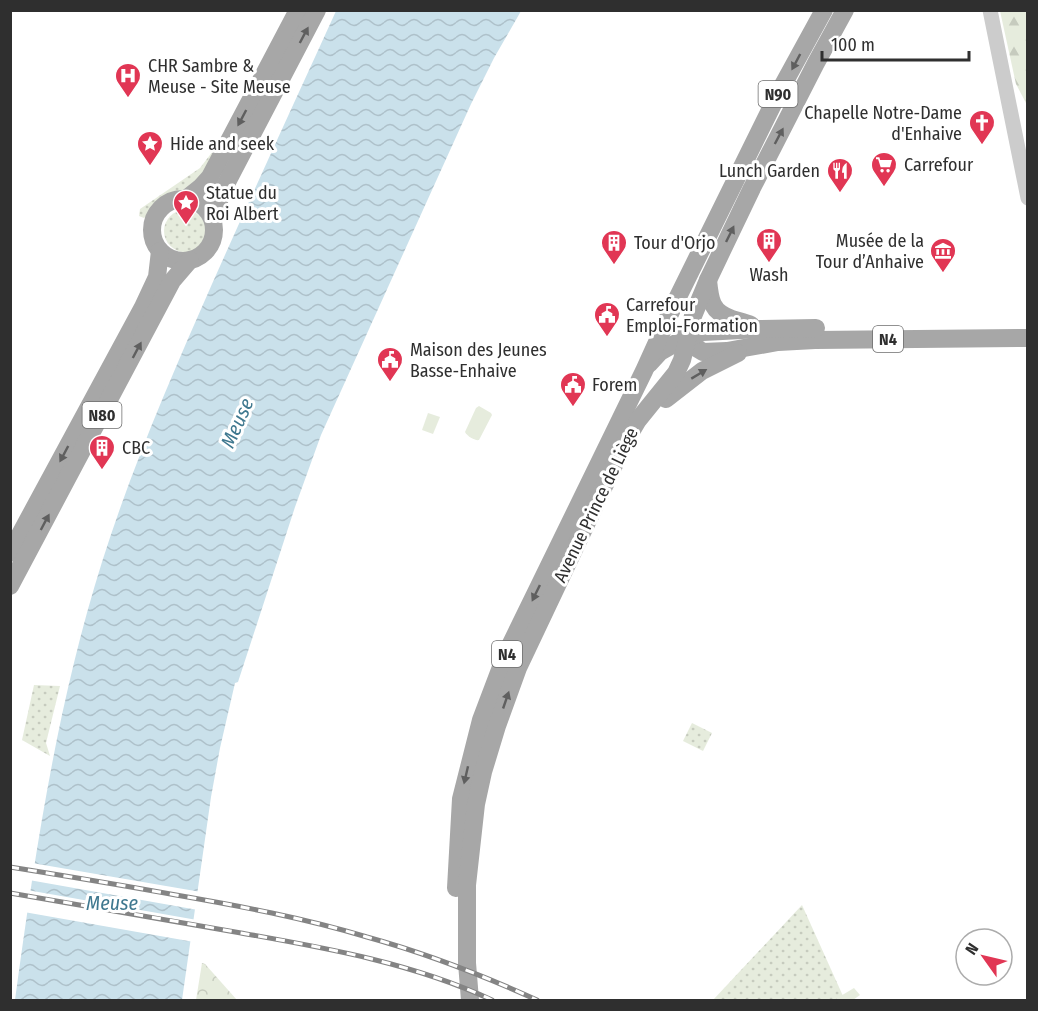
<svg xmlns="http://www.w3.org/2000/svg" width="1038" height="1011" viewBox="0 0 1038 1011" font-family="'Fira Sans Condensed',sans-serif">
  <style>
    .grass { fill: url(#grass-dots) }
    .forest { fill: url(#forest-firs) }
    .park { fill: url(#park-crowns) }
    .pitch { fill: #e6ecdd }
    .water { fill: url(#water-waves) }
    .pier { fill: #fff }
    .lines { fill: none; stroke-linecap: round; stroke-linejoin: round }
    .minor { stroke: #ccc; stroke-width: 15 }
    .major { stroke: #a7a7a7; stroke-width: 18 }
    .rail-casing { stroke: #848484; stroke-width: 5 }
    .rail { stroke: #fff; stroke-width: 3; stroke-dasharray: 9; stroke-linecap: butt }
    .oneway { fill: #5f5f5f }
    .labels { text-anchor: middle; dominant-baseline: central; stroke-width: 6; stroke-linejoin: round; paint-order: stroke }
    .shield { fill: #fff; stroke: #6d6d6d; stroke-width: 1.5 }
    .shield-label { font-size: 16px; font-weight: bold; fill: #2f2f2f }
    .poi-label { font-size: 18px; fill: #2f2f2f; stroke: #fff; text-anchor: start }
    .street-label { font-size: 18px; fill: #2f2f2f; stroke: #fff }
    .water-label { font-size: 20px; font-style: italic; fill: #3f788f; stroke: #fff }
  </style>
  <defs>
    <pattern id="grass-dots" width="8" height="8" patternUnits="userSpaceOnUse" patternTransform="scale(1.5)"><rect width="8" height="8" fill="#e6ecdd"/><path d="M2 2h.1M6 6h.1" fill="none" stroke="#c6cbbe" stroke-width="1.8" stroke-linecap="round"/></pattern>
    <pattern id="forest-firs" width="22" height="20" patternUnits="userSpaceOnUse" patternTransform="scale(1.5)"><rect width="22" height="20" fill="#e6ecdd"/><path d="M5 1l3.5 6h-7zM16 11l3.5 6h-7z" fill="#c6cbbe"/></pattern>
    <pattern id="park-crowns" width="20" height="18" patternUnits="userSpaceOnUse" patternTransform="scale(1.5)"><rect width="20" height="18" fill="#e6ecdd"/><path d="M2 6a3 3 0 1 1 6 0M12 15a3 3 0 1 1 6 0" fill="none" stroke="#c6cbbe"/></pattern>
    <pattern id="water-waves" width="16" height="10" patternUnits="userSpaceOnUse" patternTransform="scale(1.5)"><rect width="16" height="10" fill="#cae1eb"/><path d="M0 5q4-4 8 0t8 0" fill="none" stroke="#aec1ca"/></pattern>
  </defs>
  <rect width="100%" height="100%" fill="#fff"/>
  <g class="grass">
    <path d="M216 147 207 172 184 191 164 197 157 203 147 216 144 218 139 216 140 209 200 168Z"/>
    <circle cx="185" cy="231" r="21"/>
    <path d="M34 685 60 686 46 743 50 756 22 740Z"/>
    <path d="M692 723 712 733 703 751 683 741Z"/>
    <path d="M802 905 843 996 834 1000H713Z"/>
  </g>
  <g class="forest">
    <path d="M1000 11H1027V105L1016 84Z"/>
    <path d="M854 988 860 995 853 1000H834Z"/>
  </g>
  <g class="park">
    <path d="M428 413 440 417 433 434 422 430Z"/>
    <path d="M202 963 205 964 237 1000H196Z"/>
  </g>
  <path class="pitch" d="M479 406 491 413 492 415 479 440C475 441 467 436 465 432L476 408Z"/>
  <path class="water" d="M336 11H521L494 58 471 104 321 435 295 507 238 682 235 683 220 748 211 797 182 1000H15C35 853 57 705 102 562 132 467 172 375 212 284 253 192 295 101 336 11Z"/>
  <g class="pier">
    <path d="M32 863 201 892 198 910 29 880Z"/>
    <path d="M27 890 197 920 194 942 24 912Z"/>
  </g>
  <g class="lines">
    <path class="minor" d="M990 10 1028 198"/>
    <g class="major">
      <path d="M186 199 201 187 210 177 298 10"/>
      <circle cx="183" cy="230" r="31"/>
      <path d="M212 218 225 186 317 10"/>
      <path d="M708 280C710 300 711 312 732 319 738 321 745 322 751 325"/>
      <path d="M682 332 693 346 703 352 727 351 778 342 815 340 1028 338"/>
      <path d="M649 364 660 352 674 344 703 332 761 329 816 328"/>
      <path d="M666 399 702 371 738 353"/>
      <path d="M10 553 143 307 157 277 160 251"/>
      <path d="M10 586 172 281 190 260"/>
      <path d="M456 888 461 799 481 720 506 654 644 371 673 307 778 94 824 10"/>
      <path d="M470 1000 467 963V885L476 804 483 772 497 726 518 668 625 442 638 420 676 373 682 360 693 316 708 280 752 188 816 63 845 10"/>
    </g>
    <defs>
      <g id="rail">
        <path d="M10 867C66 876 121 885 176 895 240 906 304 918 367 937 425 953 482 975 537 1000"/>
        <path d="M10 893C87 906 164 919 241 933 326 948 413 963 492 1000"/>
      </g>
    </defs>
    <use href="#rail" class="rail-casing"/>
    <use href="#rail" class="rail"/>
  </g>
  <defs><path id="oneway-solid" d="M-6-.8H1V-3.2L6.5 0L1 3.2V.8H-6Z" transform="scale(1.5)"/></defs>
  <g class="oneway">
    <use href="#oneway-solid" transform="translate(304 35) rotate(-62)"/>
    <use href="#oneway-solid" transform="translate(796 62) rotate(118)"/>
    <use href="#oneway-solid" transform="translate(242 118) rotate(118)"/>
    <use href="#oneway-solid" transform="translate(779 136) rotate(-62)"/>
    <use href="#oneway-solid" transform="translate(730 234) rotate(-64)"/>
    <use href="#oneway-solid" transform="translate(137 350) rotate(-62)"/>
    <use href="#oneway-solid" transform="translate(699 374) rotate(-31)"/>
    <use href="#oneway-solid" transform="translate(64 454) rotate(118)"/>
    <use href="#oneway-solid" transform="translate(45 522) rotate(-62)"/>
    <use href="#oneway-solid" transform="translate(536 593) rotate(116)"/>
    <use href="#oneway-solid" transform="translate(506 700) rotate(-71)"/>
    <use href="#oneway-solid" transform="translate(466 775) rotate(103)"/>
  </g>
  <defs>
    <symbol id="hospital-pin" viewBox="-11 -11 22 30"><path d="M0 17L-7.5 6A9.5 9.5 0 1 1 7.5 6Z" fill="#e13654" stroke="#fff"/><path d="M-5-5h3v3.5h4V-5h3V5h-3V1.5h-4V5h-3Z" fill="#fff"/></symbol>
    <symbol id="church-pin" viewBox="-11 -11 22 30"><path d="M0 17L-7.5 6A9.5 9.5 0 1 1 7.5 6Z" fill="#e13654" stroke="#fff"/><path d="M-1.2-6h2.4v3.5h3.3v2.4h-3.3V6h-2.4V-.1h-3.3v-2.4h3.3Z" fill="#fff"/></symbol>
    <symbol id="sight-pin" viewBox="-11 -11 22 30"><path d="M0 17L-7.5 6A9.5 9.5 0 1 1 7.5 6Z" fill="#e13654" stroke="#fff"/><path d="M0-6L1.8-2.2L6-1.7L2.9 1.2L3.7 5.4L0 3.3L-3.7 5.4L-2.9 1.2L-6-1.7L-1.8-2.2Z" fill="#fff"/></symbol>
    <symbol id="supermarket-pin" viewBox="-11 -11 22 30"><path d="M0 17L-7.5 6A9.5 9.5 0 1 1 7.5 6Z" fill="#e13654" stroke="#fff"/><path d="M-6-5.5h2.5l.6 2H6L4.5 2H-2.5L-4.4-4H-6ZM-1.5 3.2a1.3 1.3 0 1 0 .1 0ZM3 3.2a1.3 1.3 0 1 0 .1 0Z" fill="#fff"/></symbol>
    <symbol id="restaurant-pin" viewBox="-11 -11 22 30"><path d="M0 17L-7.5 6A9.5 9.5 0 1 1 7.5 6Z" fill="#e13654" stroke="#fff"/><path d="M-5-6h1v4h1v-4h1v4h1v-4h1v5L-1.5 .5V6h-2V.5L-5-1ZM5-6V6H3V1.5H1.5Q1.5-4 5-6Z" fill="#fff"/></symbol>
    <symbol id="building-pin" viewBox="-11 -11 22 30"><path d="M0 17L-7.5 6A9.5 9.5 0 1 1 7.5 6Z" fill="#e13654" stroke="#fff"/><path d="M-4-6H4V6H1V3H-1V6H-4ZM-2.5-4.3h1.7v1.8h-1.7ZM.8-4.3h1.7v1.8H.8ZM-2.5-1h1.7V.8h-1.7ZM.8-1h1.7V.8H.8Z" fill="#fff"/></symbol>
    <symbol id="museum-pin" viewBox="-11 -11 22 30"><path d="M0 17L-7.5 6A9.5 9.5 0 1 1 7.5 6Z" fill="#e13654" stroke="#fff"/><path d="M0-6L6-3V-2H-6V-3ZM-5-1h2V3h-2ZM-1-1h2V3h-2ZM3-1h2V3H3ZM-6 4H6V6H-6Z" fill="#fff"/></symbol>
    <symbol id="civic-pin" viewBox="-11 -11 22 30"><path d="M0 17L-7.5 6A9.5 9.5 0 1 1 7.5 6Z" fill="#e13654" stroke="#fff"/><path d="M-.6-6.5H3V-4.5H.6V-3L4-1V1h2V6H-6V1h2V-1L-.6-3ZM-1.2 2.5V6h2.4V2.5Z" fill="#fff"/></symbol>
  </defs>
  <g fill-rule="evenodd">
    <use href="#hospital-pin" x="113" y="61" width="30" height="40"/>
    <use href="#church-pin" x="967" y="108" width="30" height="40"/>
    <use href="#sight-pin" x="135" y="129" width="30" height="40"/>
    <use href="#supermarket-pin" x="869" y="150" width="30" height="40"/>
    <use href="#restaurant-pin" x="825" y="156" width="30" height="40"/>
    <use href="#sight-pin" x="171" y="188" width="30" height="40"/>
    <use href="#building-pin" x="754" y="226" width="30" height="40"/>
    <use href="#building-pin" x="599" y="228" width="30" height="40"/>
    <use href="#museum-pin" x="928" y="236" width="30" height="40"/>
    <use href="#civic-pin" x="592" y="300" width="30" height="40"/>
    <use href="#civic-pin" x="375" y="345" width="30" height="40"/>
    <use href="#civic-pin" x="558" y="370" width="30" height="40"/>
    <use href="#building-pin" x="87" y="433" width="30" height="40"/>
  </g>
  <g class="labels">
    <g class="shield">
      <rect x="758.5" y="81" width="39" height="26" rx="4.5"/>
      <rect x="873" y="326" width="30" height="26" rx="4.5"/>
      <rect x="82.5" y="402" width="39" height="26" rx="4.5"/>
      <rect x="492" y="641" width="30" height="26" rx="4.5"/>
    </g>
    <g class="shield-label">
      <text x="778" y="94">N90</text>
      <text x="888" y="339">N4</text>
      <text x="102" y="415">N80</text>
      <text x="507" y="654">N4</text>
    </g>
    <g class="poi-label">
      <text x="148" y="66">CHR Sambre &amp;<tspan x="148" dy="21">Meuse - Site Meuse</tspan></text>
      <text x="962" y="113" text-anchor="end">Chapelle Notre-Dame<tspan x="962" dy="21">d'Enhaive</tspan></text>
      <text x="170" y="144">Hide and seek</text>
      <text x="904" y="165">Carrefour</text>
      <text x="820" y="171" text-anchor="end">Lunch Garden</text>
      <text x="206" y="193">Statue du<tspan x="206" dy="21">Roi Albert</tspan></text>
      <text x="924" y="241" text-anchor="end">Musée de la<tspan x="924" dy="21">Tour d’Anhaive</tspan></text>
      <text x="634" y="243">Tour d'Orjo</text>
      <text x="769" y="275" text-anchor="middle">Wash</text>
      <text x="626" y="305">Carrefour<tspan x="626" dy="21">Emploi-Formation</tspan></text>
      <text x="410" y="350">Maison des Jeunes<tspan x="410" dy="21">Basse-Enhaive</tspan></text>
      <text x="592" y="385">Forem</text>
      <text x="122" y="448">CBC</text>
    </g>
    <g class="street-label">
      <text transform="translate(596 505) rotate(-64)">Avenue Prince de Liège</text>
    </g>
    <g class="water-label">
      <text transform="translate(237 423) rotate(-66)">Meuse</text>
      <text x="112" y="903">Meuse</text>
    </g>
  </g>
  <rect width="1038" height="1011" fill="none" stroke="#2f2f2f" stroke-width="24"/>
  <g transform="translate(984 957) rotate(304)"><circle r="28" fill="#ffffff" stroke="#acacac" stroke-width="1.5"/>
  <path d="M0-4.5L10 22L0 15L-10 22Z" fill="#e13654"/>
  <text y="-9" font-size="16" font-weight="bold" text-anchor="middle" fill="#2f2f2f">N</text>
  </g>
  <path d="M822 51v9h147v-9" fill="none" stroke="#2f2f2f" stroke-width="3"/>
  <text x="831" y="51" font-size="18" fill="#2f2f2f" stroke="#ffffff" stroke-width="4.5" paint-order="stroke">100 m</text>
</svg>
